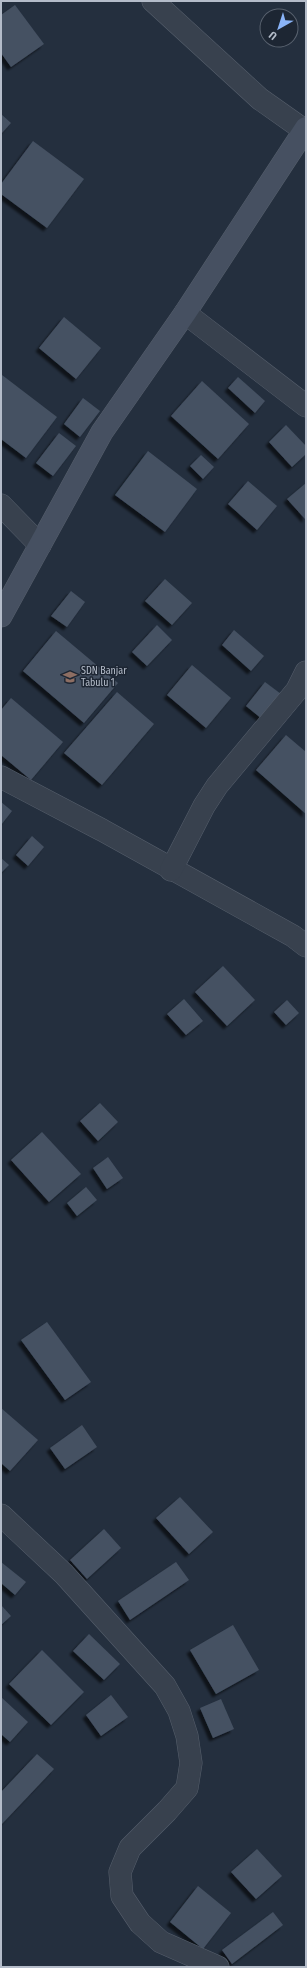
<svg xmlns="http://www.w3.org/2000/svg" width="307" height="1968" viewBox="0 0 307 1968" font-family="'Fira Sans Condensed',sans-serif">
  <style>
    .building { fill: #455162; filter: url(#shadow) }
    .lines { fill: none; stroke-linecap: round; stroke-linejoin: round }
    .street-casing { stroke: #565f6c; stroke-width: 23 }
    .secondary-casing { stroke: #565f6c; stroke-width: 23 }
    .street { stroke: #38414e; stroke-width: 22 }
    .secondary { stroke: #465061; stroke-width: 22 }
    .labels { text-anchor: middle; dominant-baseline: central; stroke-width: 3; stroke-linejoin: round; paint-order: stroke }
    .poi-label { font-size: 10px; fill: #b4bcc9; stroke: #1d2633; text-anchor: start }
  </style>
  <defs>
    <filter id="shadow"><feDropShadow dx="-3.5" dy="3.5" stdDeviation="1" flood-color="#0009"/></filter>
  </defs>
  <rect width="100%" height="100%" fill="#242f3e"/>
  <g class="building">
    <path d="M15 5 44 44 11 67 1 53V15Z"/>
    <path d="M1 114 11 123 1 134Z"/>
    <path d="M33 141 84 179 47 228 1 194V184Z"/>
    <path d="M64 317 101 348 76 379 39 348Z"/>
    <path d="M2 375 57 417 26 458 1 439Z"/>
    <path d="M238 377 265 401 255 413 228 388Z"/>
    <path d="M202 381 249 424 218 459 171 416Z"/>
    <path d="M83 398 100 411 80 437 64 424Z"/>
    <path d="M286 425 306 446V454L292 467 269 442Z"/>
    <path d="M59 433 76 446 53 476 36 463Z"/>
    <path d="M148 451 197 489 165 532 115 495Z"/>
    <path d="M201 455 214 467 203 479 190 466Z"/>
    <path d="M248 481 277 506 257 530 228 504Z"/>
    <path d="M306 483V518L305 519 287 499Z"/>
    <path d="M165 579 192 603 172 625 145 601Z"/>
    <path d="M71 591 85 602 67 627 51 616Z"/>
    <path d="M157 625 172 640 147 666 132 652Z"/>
    <path d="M234 630 264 656 251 671 222 645Z"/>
    <path d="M56 631 118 683 84 723 23 671Z"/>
    <path d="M192 665 231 698 206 728 167 695Z"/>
    <path d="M265 682 281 694 262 719 246 706Z"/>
    <path d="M117 692 154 724 102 785 64 753Z"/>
    <path d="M11 698 63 742 31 780 1 755V710Z"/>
    <path d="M286 735 306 752V814L256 770Z"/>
    <path d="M1 802 12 811 1 825Z"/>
    <path d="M32 836 44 847 28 866 16 855Z"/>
    <path d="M1 858 9 865 1 873Z"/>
    <path d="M223 966 255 1000 227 1026 195 992Z"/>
    <path d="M184 999 203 1021 186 1035 167 1014Z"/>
    <path d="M287 1000 299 1013 286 1025 274 1012Z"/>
    <path d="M100 1103 118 1122 98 1141 80 1121Z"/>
    <path d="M42 1132 81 1174 49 1202 11 1160Z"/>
    <path d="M108 1157 123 1178 107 1189 93 1168Z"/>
    <path d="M86 1187 97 1200 77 1216 67 1203Z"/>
    <path d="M47 1322 91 1382 65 1400 21 1340Z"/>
    <path d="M1 1408 38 1440 10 1471 1 1463Z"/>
    <path d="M82 1425 97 1447 65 1469 50 1448Z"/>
    <path d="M180 1497 213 1532 189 1554 156 1518Z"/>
    <path d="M104 1529 121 1548 87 1579 70 1560Z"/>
    <path d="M1 1562 26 1582 15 1595 1 1583Z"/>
    <path d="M176 1562 189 1580 130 1620 118 1601Z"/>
    <path d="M1 1605 11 1616 1 1625Z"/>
    <path d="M233 1625 259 1670 216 1694 190 1650Z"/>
    <path d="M89 1634 120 1664 104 1680 73 1651Z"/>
    <path d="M42 1650 84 1692 51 1725 9 1684Z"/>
    <path d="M111 1695 128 1717 101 1736 86 1715Z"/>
    <path d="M1 1697 28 1722 10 1742 1 1734Z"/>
    <path d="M221 1699 234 1729 213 1738 200 1708Z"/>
    <path d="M37 1754 54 1769 1 1825V1792Z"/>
    <path d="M257 1849 282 1876 256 1899 231 1872Z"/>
    <path d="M198 1886 231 1913 203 1949 170 1922Z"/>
    <path d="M273 1912 283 1925 232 1964 222 1950Z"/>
  </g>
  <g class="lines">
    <defs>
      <g id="street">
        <path d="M153 1 260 99 304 130"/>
        <path d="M185 313 306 406"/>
        <path d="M1 505 40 545"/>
        <path d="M1 777 102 830 293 936 306 946"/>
        <path d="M171 870 204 806 217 786 297 690 306 672"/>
        <path d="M1 1515 64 1574 165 1686 179 1711 187 1736 191 1763 187 1788 167 1811 130 1848 120 1872 122 1896 140 1923 161 1942 218 1967"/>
      </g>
      <path id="secondary" d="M1 616 102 432 185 313 306 128"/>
    </defs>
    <use href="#street" class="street-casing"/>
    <use href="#secondary" class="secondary-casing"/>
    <use href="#street" class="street"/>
    <use href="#secondary" class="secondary"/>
  </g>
  <defs>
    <symbol id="school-bare" viewBox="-9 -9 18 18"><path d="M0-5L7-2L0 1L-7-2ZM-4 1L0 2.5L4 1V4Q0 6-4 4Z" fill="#8d6e63" stroke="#1d2633" stroke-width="2.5" paint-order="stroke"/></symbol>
  </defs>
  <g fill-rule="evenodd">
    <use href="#school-bare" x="60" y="667" width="20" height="20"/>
  </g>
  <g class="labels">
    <g class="poi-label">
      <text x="81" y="671">SDN Banjar<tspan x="81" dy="12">Tabulu 1</tspan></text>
    </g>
  </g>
  <rect width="307" height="1968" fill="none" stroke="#b4bcc9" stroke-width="4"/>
  <g transform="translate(279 28) rotate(219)"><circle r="19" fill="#1d2633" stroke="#59626f"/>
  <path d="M0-3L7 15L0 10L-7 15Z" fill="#8ab4f8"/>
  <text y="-6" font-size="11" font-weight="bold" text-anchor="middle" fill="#b4bcc9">U</text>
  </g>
</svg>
